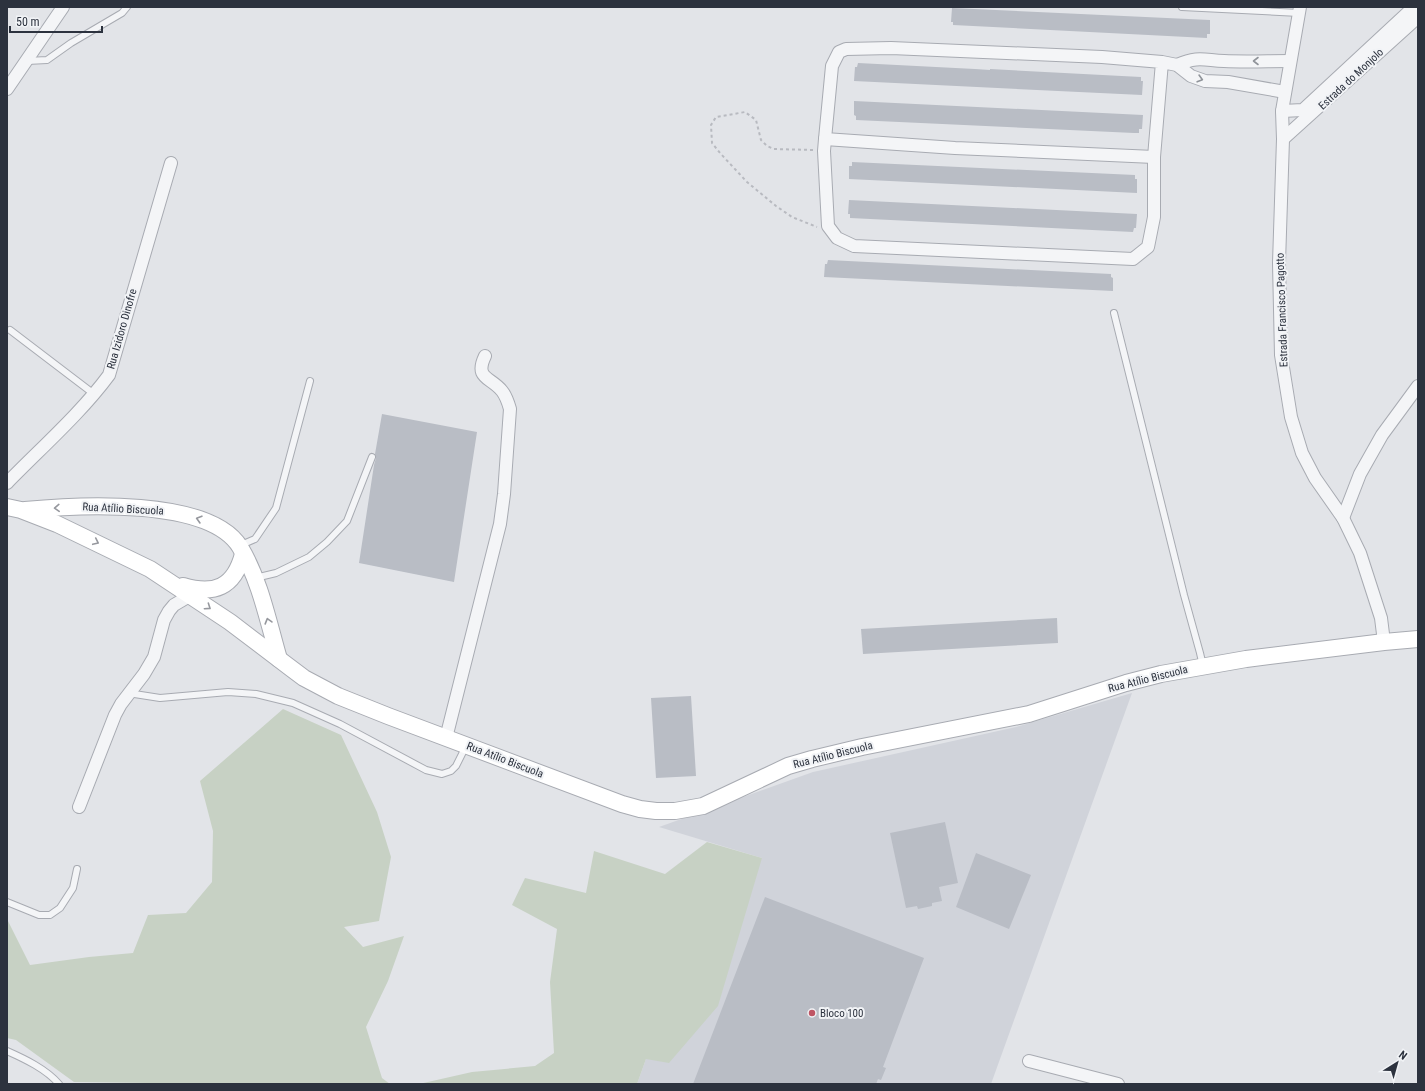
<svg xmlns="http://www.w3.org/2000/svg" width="1425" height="1091" viewBox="0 0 1425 1091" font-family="'Roboto Condensed',sans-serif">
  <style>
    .built { fill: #d0d3da }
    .green { fill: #c7d1c4 }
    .building { fill: #b9bdc5 }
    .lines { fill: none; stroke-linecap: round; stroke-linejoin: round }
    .lane-casing { stroke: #a8abb2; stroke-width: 8 }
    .street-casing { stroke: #a8abb2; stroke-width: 14 }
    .secondary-casing { stroke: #a8abb2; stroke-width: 18 }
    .path { stroke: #b8bac0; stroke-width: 2; stroke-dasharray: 3 3; stroke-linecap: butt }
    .lane { stroke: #f4f5f7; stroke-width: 6 }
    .street { stroke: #f4f5f7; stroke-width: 12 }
    .secondary { stroke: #fff; stroke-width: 16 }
    .oneway { stroke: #90949a }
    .oneway2 { stroke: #96989e }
    .poi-dot { fill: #bf5564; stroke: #f1f3f6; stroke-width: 1.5 }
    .labels { text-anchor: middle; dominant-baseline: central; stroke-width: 4; stroke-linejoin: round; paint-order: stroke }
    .street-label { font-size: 11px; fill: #2c323e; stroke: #f1f3f6 }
    .poi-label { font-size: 11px; fill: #2c323e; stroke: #f1f3f6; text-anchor: start }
  </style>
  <rect width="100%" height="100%" fill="#e2e4e8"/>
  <path class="built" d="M1132 693 991 1084H637L646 1059 762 858 659 827 813 772 1016 727Z"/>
  <g class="green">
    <path d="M283 709 341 735 377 812 391 857 379 921 344 927 363 947 404 936 388 981 366 1027 382 1078 390 1084H221L74 1082 16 1040 7 1038V919L30 965 89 957 133 953 148 915 186 913 212 882 213 831 200 781Z"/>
    <path d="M707 842 762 858 718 1006 669 1063 646 1059 637 1084H419L472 1072 535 1066 554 1053 550 982 557 929 512 905 525 878 586 893 594 851 665 874Z"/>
  </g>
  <g class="building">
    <path d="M952 8 1210 20V34H1207V38L953 25V22H951Z"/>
    <path d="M858 63 975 69 990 70V69L1141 77V81H1143L1142 95 854 81 855 67H857Z"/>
    <path d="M854 101 1143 115 1142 129H1139V133H1134L856 120V116L854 115Z"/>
    <path d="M852 162 1135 175V179H1137V193L849 179V166H852Z"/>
    <path d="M849 200 1137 214 1136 228H1134L1133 232 850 218V214H848Z"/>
    <path d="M828 260 1111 274V277L1113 278V291L824 277 825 264H827Z"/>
    <path d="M382 414 477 432 454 582 359 563 374 465 376 458 375 454Z"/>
    <path d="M1057 618 1058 643 863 654 861 629Z"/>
    <path d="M691 696 696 776 656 778 651 698Z"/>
    <path d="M945 822 958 883 939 887 942 901 932 903V906L918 909 917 906 906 908 890 833Z"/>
    <path d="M976 853 1031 875 1009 929 956 907Z"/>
    <path d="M765 897 924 958 883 1067 886 1068 881 1080 878 1079 876 1084H693Z"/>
  </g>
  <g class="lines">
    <defs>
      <g id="lane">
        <path d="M1182 7 1299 13"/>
        <path d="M27 61 47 60 71 43 122 13 127 7"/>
        <path d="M1114 313 1184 595 1200 653 1203 666"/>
        <path d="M10 330 94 394"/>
        <path d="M241 545 255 539 276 508 310 381"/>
        <path d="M255 578 276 573 309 557 327 542 347 521 372 457"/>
        <path d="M128 693 160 698 228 692 256 694 293 703 340 724 426 770 442 774 451 771 456 766 466 746"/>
        <path d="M7 902 39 915H50L60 908 73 888 77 869"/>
        <path d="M7 1051C25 1059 46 1069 59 1084"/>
      </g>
      <g id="street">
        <path d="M1300 7 1282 111 1283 139 1279 263 1281 355 1291 417 1302 453 1315 478 1343 518 1360 553 1381 618 1384 642"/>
        <path d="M1162 62 1154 157 955 148 825 139 832 66 839 52 846 49 891 48 1102 57 1162 62 1177 65 1191 76 1205 81 1228 82 1285 92"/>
        <path d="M1177 65C1198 56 1203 60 1224 61 1246 62 1268 61 1290 61"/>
        <path d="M7 89 63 7"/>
        <path d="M1282 111 1303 110 1414 7"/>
        <path d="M825 139 824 151 828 226 837 238 854 246 1133 259 1148 247 1154 217V157"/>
        <path d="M1283 139 1418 17"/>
        <path d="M7 483C40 449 81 413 109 375L171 163"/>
        <path d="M1343 518 1360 474 1382 435 1418 386"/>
        <path d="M446 738 500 524 504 494 510 409C508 402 506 396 502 391 491 377 474 379 485 356"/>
        <path d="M79 807 115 715 121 704 144 674 154 657 164 620 169 611 174 605 191 595"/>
        <path d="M1029 1061 1118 1084"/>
      </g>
      <g id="secondary">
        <path d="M7 507 21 510 57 524 150 569 230 622 292 669 304 678 338 696 388 716 622 804 640 809 656 811H675L703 806 788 766 812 759 862 747 1029 714 1126 683 1161 674 1246 659 1384 642 1418 639"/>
        <path d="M25 510C77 505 209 497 240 547 260 580 268 621 279 659"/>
        <path d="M183 586C214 595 234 588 243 554"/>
      </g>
    </defs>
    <use href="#lane" class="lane-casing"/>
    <use href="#street" class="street-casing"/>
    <use href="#secondary" class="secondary-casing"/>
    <path class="path" d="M813 150 774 149 767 146 761 140 756 120 745 112 716 117 711 125 712 143 720 153 747 182 776 206 792 217 817 227"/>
    <use href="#lane" class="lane"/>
    <use href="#street" class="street"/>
    <use href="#secondary" class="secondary"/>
  </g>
  <defs><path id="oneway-chevron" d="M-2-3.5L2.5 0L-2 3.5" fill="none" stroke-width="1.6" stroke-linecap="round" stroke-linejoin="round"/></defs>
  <g class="oneway">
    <use href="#oneway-chevron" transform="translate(1256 61) rotate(-180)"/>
    <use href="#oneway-chevron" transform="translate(1200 79) rotate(16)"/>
  </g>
  <g class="oneway2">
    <use href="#oneway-chevron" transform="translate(57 508) rotate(177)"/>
    <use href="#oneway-chevron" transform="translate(199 519) rotate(-164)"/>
    <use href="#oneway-chevron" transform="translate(96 542) rotate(25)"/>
    <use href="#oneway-chevron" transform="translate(208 607) rotate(34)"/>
    <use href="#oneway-chevron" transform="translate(268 621) rotate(-106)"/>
  </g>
  <circle class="poi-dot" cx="812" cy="1013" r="4"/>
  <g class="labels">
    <g class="street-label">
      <text transform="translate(1351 79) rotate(-43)">Estrada do Monjolo</text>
      <text transform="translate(1282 310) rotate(-92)">Estrada Francisco Pagotto</text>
      <text transform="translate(122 329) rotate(-74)">Rua Izidoro Dinofre</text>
      <text transform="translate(123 509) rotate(3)">Rua Atílio Biscuola</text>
      <text transform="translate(1148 679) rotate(-14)">Rua Atílio Biscuola</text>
      <text transform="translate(833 755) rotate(-14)">Rua Atílio Biscuola</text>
      <text transform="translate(505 760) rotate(21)">Rua Atílio Biscuola</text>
    </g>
    <g class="poi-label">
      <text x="820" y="1013">Bloco 100</text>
    </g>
  </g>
  <rect width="1425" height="1091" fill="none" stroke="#2c323e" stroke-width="16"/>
  <g transform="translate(1397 1063) rotate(37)" stroke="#f1f3f6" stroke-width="3" paint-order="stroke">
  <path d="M0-3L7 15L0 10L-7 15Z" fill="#2c323e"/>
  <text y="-6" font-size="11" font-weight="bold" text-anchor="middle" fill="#2c323e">N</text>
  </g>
  <path d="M10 26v6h92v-6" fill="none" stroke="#2c323e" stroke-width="2"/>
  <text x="16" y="26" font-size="12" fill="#2c323e" stroke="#f1f3f6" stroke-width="3" paint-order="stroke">50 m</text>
</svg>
